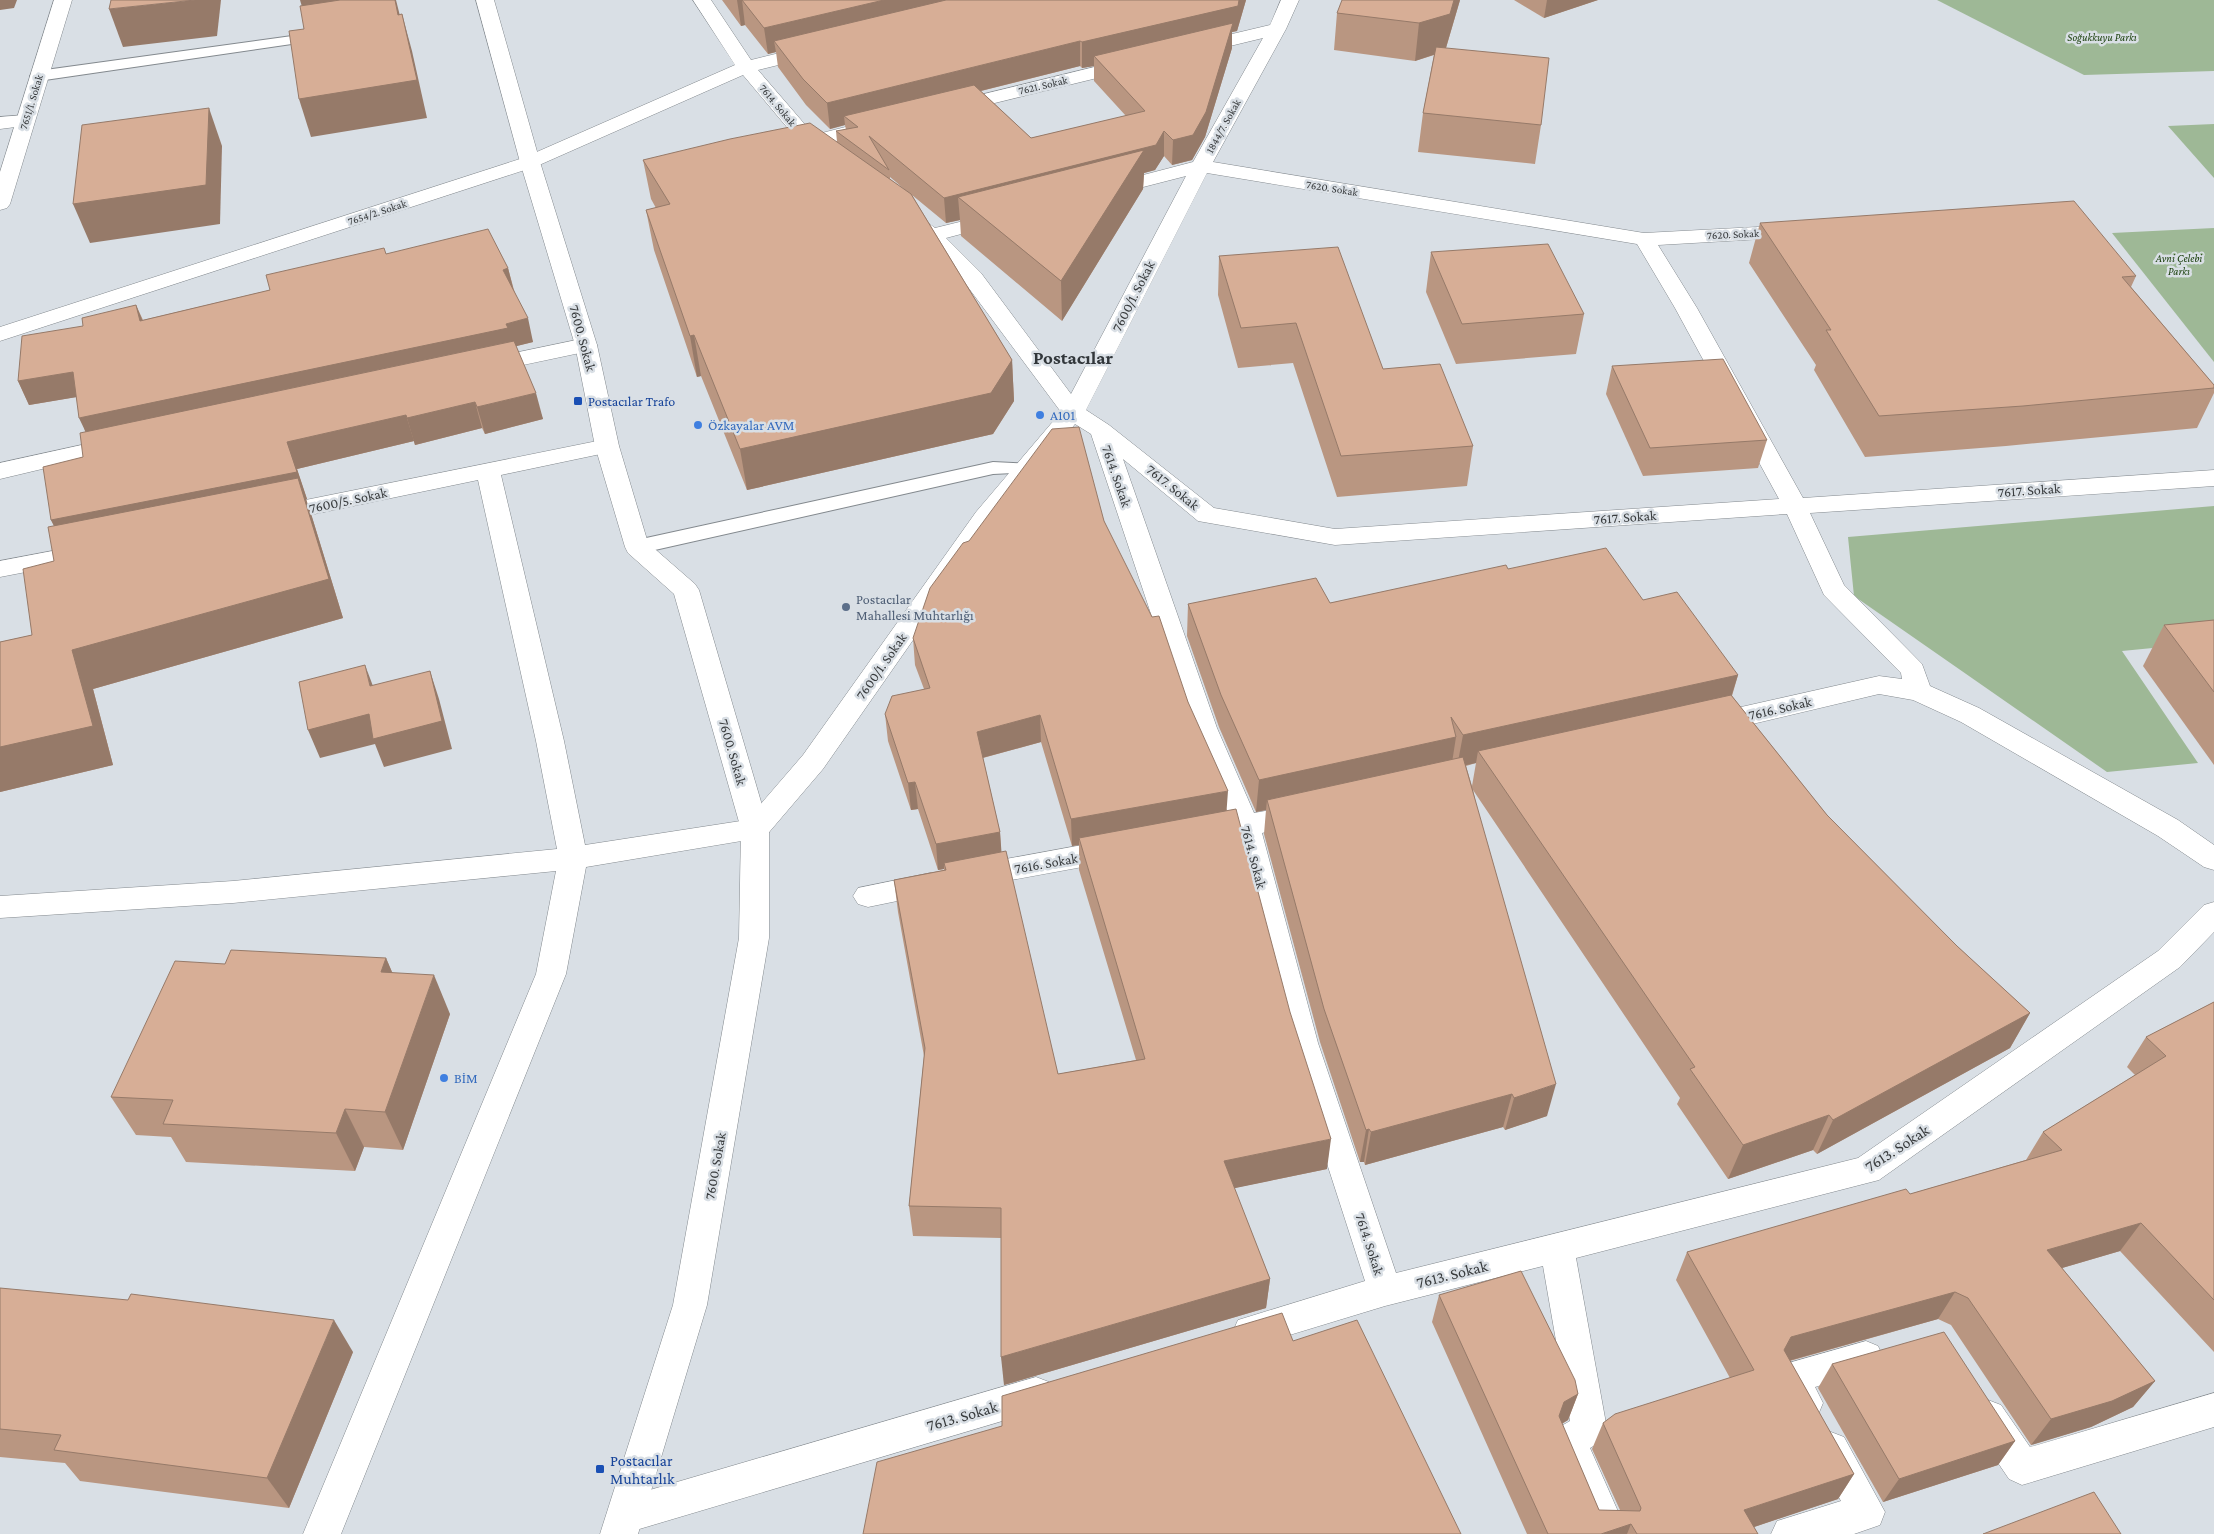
<svg xmlns="http://www.w3.org/2000/svg" width="2214" height="1534" viewBox="0 0 2214 1534" font-family="'Crimson Pro',serif">
  <style>
    .green { fill: #9eb896 }
    .lines { fill: none; stroke-linecap: round; stroke-linejoin: round }
    .service-casing { stroke: #83898e; stroke-width: 2 }
    .minor-casing { stroke: #83898e; stroke-width: 1 }
    .tertiary-casing { stroke: #83898e; stroke-width: 1 }
    .service { fill: #fff; fill-rule: evenodd }
    .minor { fill: #fff; fill-rule: evenodd }
    .tertiary { fill: #fff; fill-rule: evenodd }
    .wall { fill: #b99681; fill-rule: evenodd }
    .shaded-wall { fill: #967a69 }
    .building { fill: #d7ae96; stroke: #967a69 }
    .transit-dot { fill: #1a4fb4; stroke: #d9dfe5; stroke-width: 2 }
    .shop-dot { fill: #3f7fe0; stroke: #d9dfe5; stroke-width: 2 }
    .service-dot { fill: #5c6f8a; stroke: #d9dfe5; stroke-width: 2 }
    .labels { text-anchor: middle; dominant-baseline: central; stroke-width: 5; stroke-linejoin: round; paint-order: stroke }
    .far-park-label { font-size: 11px; font-style: italic; fill: #1b400d; stroke: #d9dfe5 }
    .far-street-label { font-size: 11px; fill: #383b3d; stroke: #d9dfe5 }
    .street-label { font-size: 14px; fill: #383b3d; stroke: #d9dfe5 }
    .transit-label { font-size: 14px; fill: #164399; stroke: #d9dfe5; text-anchor: start }
    .shop-label { font-size: 14px; fill: #366cbe; stroke: #d9dfe5; text-anchor: start }
    .service-label { font-size: 14px; fill: #4e5e75; stroke: #d9dfe5; text-anchor: start }
    .near-street-label { font-size: 16px; fill: #383b3d; stroke: #d9dfe5 }
    .near-transit-label { font-size: 16px; fill: #164399; stroke: #d9dfe5; text-anchor: start }
    .district-label { font-size: 19px; font-weight: bold; fill: #32373b; stroke: #d9dfe5 }
  </style>
  <rect width="100%" height="100%" fill="#d9dfe5"/>
  <g class="green">
    <path d="M1937 0H2214V71L2084 75Z"/>
    <path d="M2214 124V178L2168 126Z"/>
    <path d="M2214 228V362L2112 233Z"/>
    <path d="M2214 506V642L2122 651 2198 763 2107 772 1854 596 1848 537Z"/>
  </g>
  <g class="lines">
    <defs>
      <g id="service">
        <path d="M321 32 326 33 328 36 326 39 38 81 33 79 30 76 33 73 38 71Z"/>
        <path d="M993 462 1033 464 1036 468 1033 472 993 474 637 554 630 552 627 547 630 542 637 540Z"/>
      </g>
      <g id="minor">
        <path d="M693 0H711L751 60 812 45 819 47 821 51 819 55 758 70 814 135 873 120 880 122 883 126 880 130 822 145 829 153 826 157 819 159 812 157 743 75 537 166 0 341V327L523 158 735 65Z"/>
        <path d="M1281 0H1299L1286 29 1213 162 1644 233 1796 225 1803 227 1806 231 1803 235 1796 237 1658 245 1697 308 1803 498 2214 470V486L1810 513 1844 585 1922 664 1930 686 1979 708 2178 820 2214 845V870L2204 867 2158 836 1961 722 1913 700 1879 694 1710 734 1700 731 1697 724 1700 717 1710 714 1879 676 1902 679 1901 673 1824 595 1787 514 1335 545 1198 521 1123 459 1217 728 1254 813 1302 804 1312 807 1316 814 1312 821 1262 833 1318 1043 1396 1273 1858 1158 2158 951 2204 905 2214 902V932L2180 967 1879 1180 1576 1258 1607 1429 1602 1441 1590 1448 1628 1534H1590L1551 1441 1556 1429 1570 1421 1543 1266 1385 1306 1250 1347 1238 1342 1233 1331 1238 1320 1365 1281 1288 1043 1235 838 1204 845 1194 842 1190 834 1194 826 1229 818 1189 728 1091 434 1075 424 994 524 823 769 765 837 586 867 566 974 341 1534H303L536 974 556 871 233 903 0 918V896L233 881 557 849 536 741 478 480 271 523 262 521 259 515 262 509 271 507 607 439 615 441 619 446 615 451 501 475 564 741 585 845 747 820 803 755 976 512 1061 412 965 283 925 239 907 227 904 223 907 219C919 216 925 221 935 228L996 213 1003 215 1006 219 1003 223 946 238 981 273 1071 394 1186 176 1108 196 1101 194 1098 190 1101 186 1193 162 1263 38 1197 54 1190 52 1188 48 1190 44 1270 25ZM1207 173 1637 244 1675 308 1779 499 1335 529 1214 508 1109 425 1086 410Z"/>
        <path d="M1131 58 1138 60 1140 64 1138 68 954 113 947 111 944 107 947 103Z"/>
        <path d="M24 115 31 117 34 121 31 125 0 129V117Z"/>
        <path d="M586 338 594 340 597 345 594 350 485 373 477 371 474 366 477 361 485 359Z"/>
        <path d="M118 437 126 439 130 444 126 449 0 479V463Z"/>
        <path d="M89 544 98 546 101 552 98 558 0 577V561Z"/>
        <path d="M1115 839 1125 842 1129 850 1125 858 1115 861 973 887 963 884 959 876 963 868 973 865Z"/>
        <path d="M931 873 941 876 945 884 941 892 868 907 858 904 853 896 858 888Z"/>
        <path d="M1866 1341 1878 1346 1883 1357 1878 1368 1815 1387 1823 1403 1818 1415 1805 1420 1792 1415 1772 1378 1778 1366Z"/>
        <path d="M1036 1377 1049 1382 1054 1394 1049 1406 1036 1411 626 1533 613 1528 608 1515 613 1502 626 1497Z"/>
        <path d="M2214 1393V1427L2022 1485 2009 1479 1975 1429 1970 1417 1975 1405 1988 1400 2001 1405 2030 1447Z"/>
        <path d="M1831 1432 1844 1437 1885 1512 1880 1525 1854 1534H1771L1777 1521 1841 1501 1813 1449 1818 1437Z"/>
      </g>
      <g id="tertiary">
        <path d="M54 0H72L10 204 7 208 0 210V172Z"/>
        <path d="M476 0H494L540 162 597 345 619 446 648 543 695 584 699 590 769 829V938L707 1305 638 1534H600L673 1305 739 938 741 829 674 594 628 553 625 547 595 446 575 345 520 162Z"/>
      </g>
    </defs>
    <use href="#service" class="service-casing"/>
    <use href="#minor" class="minor-casing"/>
    <use href="#tertiary" class="tertiary-casing"/>
    <use href="#service" class="service"/>
    <use href="#minor" class="minor"/>
    <use href="#tertiary" class="tertiary"/>
  </g>
  <g class="wall">
    <path d="M722 0H1246L1237 31 1232 32V48L1205 137 1192 160 1172 165 1164 156 1155 170 1144 173 1143 189 1062 321 961 236 960 220 946 223 912 195 1012 360 1014 401 993 434 747 490 701 376 697 377 654 250 646 210 656 208 651 199 643 160 837 142 836 131 846 130 845 125 830 129 806 105 778 67 776 52 768 54 745 25 741 26ZM1080 66 1082 68 1094 66V81L1126 116 1031 138 981 91ZM890 177 896 182 906 191 890 179Z"/>
    <path d="M1460 0 1446 48 1541 125 1535 164 1418 152 1423 113 1434 55 1415 61 1334 50 1337 13Z"/>
    <path d="M1514 0H1598L1544 18Z"/>
    <path d="M1760 223 2136 276 2131 287 2214 385V393L2197 428 2006 446 1865 457 1814 370 1816 365 1749 263Z"/>
    <path d="M1431 252 1584 314 1576 354 1456 364 1426 292Z"/>
    <path d="M386 254 508 268 514 290 533 342 516 346 543 419 485 434 482 428 415 445 414 441 297 469 307 499H306L312 517 343 618 93 689 113 765 0 792V642L32 635 54 561V526L51 520 83 457 85 431 76 397 29 405 18 381 83 326 136 305 143 320 270 290Z"/>
    <path d="M1219 256 1383 369 1473 446 1467 486 1337 497 1293 363 1238 368 1218 295Z"/>
    <path d="M1612 366 1767 440 1758 468 1643 476 1606 394Z"/>
    <path d="M1104 521 1188 702 1227 811 1327 1169 1234 1188 1270 1279 1266 1308 1004 1385 1001 1238 913 1236 909 1206 924 1056 898 912 894 880 944 870V869L938 870 918 809 911 810 888 741 885 714 924 689 915 665 913 638ZM1041 742 1072 846 1079 845V870L1136 1060 1058 1074 1001 852 1000 832 983 758Z"/>
    <path d="M1508 569 1643 600 1738 675 1732 696 1827 815 1957 946 2030 1013 2010 1048 1817 1154 1813 1150 1728 1179 1677 1104 1680 1098 1473 790 1547 1116 1505 1130 1503 1127 1365 1165 1364 1162H1360L1320 1042 1264 834 1266 810 1256 812 1219 727 1187 636 1188 604 1330 603ZM1476 763 1472 786 1466 766Z"/>
    <path d="M2214 620V765L2143 666 2164 625Z"/>
    <path d="M386 958 392 972 450 1014 403 1150 364 1147 355 1171 186 1162 171 1137 136 1135 111 1097 225 964Z"/>
    <path d="M2214 1002V1352L2120 1251 2062 1268 2155 1381 2133 1407 2091 1427 2031 1445 1951 1325 1938 1319 1790 1361 1854 1474 1838 1499 1754 1527 1758 1534H1527L1432 1322 1439 1295 1578 1394 1568 1420 1562 1424 1599 1510H1620L1592 1449 1603 1423 1730 1378 1676 1280 1687 1252 1910 1194 2026 1160 2043 1132 2135 1075 2127 1067 2146 1037Z"/>
    <path d="M0 1288 353 1352 289 1508 80 1481 65 1463 0 1457Z"/>
    <path d="M1832 1364 2015 1441 1998 1465 1883 1502 1818 1388Z"/>
  </g>
  <g class="shaded-wall">
    <path d="M0 0H17L14 8 0 10Z"/>
    <path d="M195 0H221L217 36 123 47 109 9Z"/>
    <path d="M300 0H396L401 20 309 31Z"/>
    <path d="M737 0H742L745 25 741 26Z"/>
    <path d="M884 0H964L774 41 776 52 768 54 764 28Z"/>
    <path d="M1239 0H1246L1237 31 1232 32V48L1205 137 1192 160 1172 165 1173 140 1094 56V66L1082 68V42Z"/>
    <path d="M1454 0H1460L1445 51 1415 61 1419 23Z"/>
    <path d="M1547 0H1598L1544 18Z"/>
    <path d="M402 14 412 51 427 118 311 137 299 99Z"/>
    <path d="M1080 41V66L853 123 844 116 845 125 830 129 827 103Z"/>
    <path d="M209 108 222 146 220 224 90 243 73 204Z"/>
    <path d="M1164 131V156L1155 170 1144 173 1143 189 1062 321 1061 281 958 197 960 220 946 223 944 198Z"/>
    <path d="M508 268 514 292 503 270Z"/>
    <path d="M136 305 146 329 140 321Z"/>
    <path d="M528 318 533 342 513 347 90 441 79 418 506 324Z"/>
    <path d="M694 335 701 376 697 377 690 336Z"/>
    <path d="M1012 360 1014 401 993 434 747 490 740 449Z"/>
    <path d="M73 372 83 396 29 405 18 381Z"/>
    <path d="M536 393 543 419 485 434 477 407Z"/>
    <path d="M475 402 482 428 415 445 407 418Z"/>
    <path d="M406 415 414 441 297 469 307 499H306L312 517 343 618 93 689 113 765 0 792V747L72 650 65 547 51 520 287 442Z"/>
    <path d="M365 665 376 694 370 686Z"/>
    <path d="M430 671 439 699 452 749 384 767 375 744 320 758 308 730Z"/>
    <path d="M1738 675 1728 707 1478 751 1476 763 1457 767 1463 735Z"/>
    <path d="M1040 715 1041 742 978 759 977 732Z"/>
    <path d="M1456 737 1451 769 1267 800 1266 810 1256 812 1259 780Z"/>
    <path d="M915 782 918 809 911 810 908 783Z"/>
    <path d="M1228 791 1226 818 1079 838V845L1072 846 1071 819Z"/>
    <path d="M1000 832 1002 859 944 863V869L938 870 936 844Z"/>
    <path d="M386 958 403 998 381 972Z"/>
    <path d="M434 975 450 1014 403 1150 385 1112Z"/>
    <path d="M2030 1013 2010 1048 1817 1154 1833 1120Z"/>
    <path d="M1556 1084 1547 1116 1505 1130 1514 1098Z"/>
    <path d="M1512 1094 1503 1127 1365 1165 1371 1132Z"/>
    <path d="M345 1109 364 1147 355 1171 336 1133Z"/>
    <path d="M1829 1115 1813 1150 1728 1179 1743 1145Z"/>
    <path d="M1369 1129 1364 1162H1360L1366 1130Z"/>
    <path d="M1331 1139 1327 1169 1221 1191 1224 1161Z"/>
    <path d="M2141 1223 2120 1251 2028 1278 2047 1250Z"/>
    <path d="M1270 1279 1266 1308 1004 1385 1001 1357Z"/>
    <path d="M1955 1292 1938 1319 1777 1364 1770 1377 1791 1337Z"/>
    <path d="M334 1320 353 1352 289 1508 267 1478Z"/>
    <path d="M2155 1381 2133 1407 2091 1427 2031 1445 2051 1419Z"/>
    <path d="M1578 1394 1568 1420 1554 1428 1564 1402Z"/>
    <path d="M2015 1441 1998 1465 1883 1502 1899 1479Z"/>
    <path d="M1854 1474 1838 1499 1733 1534 1744 1510Z"/>
    <path d="M1631 1524 1627 1534H1601Z"/>
  </g>
  <g class="building">
    <path d="M111 0H195L109 9Z"/>
    <path d="M340 0H395L398 15 402 14 417 80 299 99 289 31 304 29 300 6Z"/>
    <path d="M742 0H884L764 28Z"/>
    <path d="M946 0H1239L1238 6 1082 42 1080 41 827 103 803 79 774 41Z"/>
    <path d="M1342 0H1454L1450 14 1419 23 1337 13Z"/>
    <path d="M1233 23 1206 112 1193 135 1173 140 1164 131 1156 145 944 198 869 136 889 170 836 131 858 127 844 116 974 85 1031 138 1145 111 1094 56Z"/>
    <path d="M1436 47 1549 58 1541 125 1423 113Z"/>
    <path d="M209 108 206 185 73 204 82 125Z"/>
    <path d="M810 123 911 194 1012 360 991 393 740 449 694 335 690 336 646 210 670 204 643 160 730 139Z"/>
    <path d="M1144 150 1061 281 958 197Z"/>
    <path d="M2074 201 2136 276 2122 277 2214 385V388L2023 406 1879 416 1826 330H1831L1760 223Z"/>
    <path d="M488 229 508 268 503 270 528 318 506 324 508 328 79 418 73 372 18 381 22 336 83 326 82 318 136 305 140 321 270 290 266 275 384 248 386 254Z"/>
    <path d="M1548 244 1584 314 1462 324 1431 252Z"/>
    <path d="M1338 247 1383 369 1440 364 1473 446 1341 456 1296 323 1241 328 1219 256Z"/>
    <path d="M514 341 536 393 477 407 475 402 407 418 406 415 287 442 297 472 51 520 43 467 83 457 80 433Z"/>
    <path d="M1723 359 1767 440 1650 448 1612 366Z"/>
    <path d="M1079 427 1104 521 1152 617 1159 616 1188 702 1228 791 1071 819 1040 715 977 732 1000 832 936 844 915 782 908 783 885 714 892 696 930 688 913 638 930 588 963 543 969 541 1052 429Z"/>
    <path d="M298 478 329 579 72 650 93 726 0 747V642L32 635 23 569 54 561 48 527Z"/>
    <path d="M1606 548 1643 600 1677 592 1738 675 1463 735 1451 717 1456 737 1259 780 1221 695 1188 604 1316 578 1330 603 1506 565 1508 569Z"/>
    <path d="M2214 620V692L2164 625Z"/>
    <path d="M365 665 370 686 430 671 442 721 373 739 369 714 308 730 299 682Z"/>
    <path d="M1731 695 1827 815 1957 946 2030 1013 1833 1120 1829 1115 1743 1145 1690 1069 1695 1067 1478 751Z"/>
    <path d="M1463 757 1556 1084 1514 1098 1512 1094 1371 1132 1369 1129 1366 1130 1324 1009 1267 800Z"/>
    <path d="M1236 809 1290 1012 1331 1139 1224 1161 1270 1279 1001 1357V1208L909 1206 925 1048 894 880 946 870 944 863 1006 851 1058 1074 1145 1059 1079 838Z"/>
    <path d="M231 950 386 958 381 972 434 975 385 1112 345 1109 336 1133 163 1124 173 1100 111 1097 175 961 225 964Z"/>
    <path d="M2214 1002V1300L2141 1223 2047 1250 2155 1381 2112 1401 2051 1419 1968 1298 1955 1292 1791 1337 1784 1350 1854 1474 1744 1510 1758 1534H1637L1631 1524 1601 1534H1548L1439 1295 1521 1271 1575 1380 1578 1394 1564 1402 1559 1416 1599 1510 1640 1511 1641 1508 1603 1423 1615 1414 1754 1370 1687 1252 1906 1189 1910 1194 2062 1150 2043 1132 2166 1056 2146 1037Z"/>
    <path d="M0 1288 128 1300 131 1294 334 1320 267 1478 54 1450 61 1435 0 1429Z"/>
    <path d="M1282 1313 1293 1341 1357 1320 1461 1534H863L877 1462 1002 1426V1396Z"/>
    <path d="M1944 1332 2015 1441 1899 1479 1832 1364Z"/>
    <path d="M2094 1492 2121 1534H1983Z"/>
  </g>
  <g class="transit-dot">
    <rect x="573" y="396" width="10" height="10" rx="2.5"/>
    <rect x="595" y="1464" width="10" height="10" rx="2.5"/>
  </g>
  <g class="shop-dot">
    <circle cx="1040" cy="415" r="5"/>
    <circle cx="698" cy="425" r="5"/>
    <circle cx="444" cy="1078" r="5"/>
  </g>
  <circle class="service-dot" cx="846" cy="607" r="5"/>
  <g class="labels">
    <g class="far-park-label">
      <text x="2102" y="37">Soğukkuyu Parkı</text>
      <text x="2179" y="258">Avni Çelebi<tspan x="2179" dy="13">Parkı</tspan></text>
    </g>
    <g class="far-street-label">
      <text transform="translate(1043 85) rotate(-13)">7621. Sokak</text>
      <text transform="translate(31 102) rotate(-73)">7651/1. Sokak</text>
      <text transform="translate(778 105) rotate(50)">7614. Sokak</text>
      <text transform="translate(1223 126) rotate(-61)">1844/7. Sokak</text>
      <text transform="translate(1332 188) rotate(9)">7620. Sokak</text>
      <text transform="translate(377 212) rotate(-18)">7654/2. Sokak</text>
      <text transform="translate(1733 234) rotate(-3)">7620. Sokak</text>
    </g>
    <g class="street-label">
      <text transform="translate(1133 296) rotate(-63)">7600/1. Sokak</text>
      <text transform="translate(583 338) rotate(75)">7600. Sokak</text>
      <text transform="translate(1117 476) rotate(71)">7614. Sokak</text>
      <text transform="translate(1173 487) rotate(39)">7617. Sokak</text>
      <text transform="translate(2029 490) rotate(-4)">7617. Sokak</text>
      <text transform="translate(348 500) rotate(-12)">7600/5. Sokak</text>
      <text transform="translate(1625 517) rotate(-4)">7617. Sokak</text>
      <text transform="translate(881 666) rotate(-55)">7600/1. Sokak</text>
      <text transform="translate(1780 708) rotate(-13)">7616. Sokak</text>
      <text transform="translate(733 752) rotate(74)">7600. Sokak</text>
      <text transform="translate(1254 857) rotate(75)">7614. Sokak</text>
      <text transform="translate(1046 863) rotate(-10)">7616. Sokak</text>
      <text transform="translate(715 1166) rotate(-80)">7600. Sokak</text>
      <text transform="translate(1370 1244) rotate(72)">7614. Sokak</text>
    </g>
    <g class="transit-label">
      <text x="588" y="401">Postacılar Trafo</text>
    </g>
    <g class="shop-label">
      <text x="1050" y="415">A101</text>
      <text x="708" y="425">Özkayalar AVM</text>
      <text x="454" y="1078">BİM</text>
    </g>
    <g class="service-label">
      <text x="856" y="599">Postacılar<tspan x="856" dy="16">Mahallesi Muhtarlığı</tspan></text>
    </g>
    <g class="near-street-label">
      <text transform="translate(1897 1148) rotate(-33)">7613. Sokak</text>
      <text transform="translate(1452 1274) rotate(-14)">7613. Sokak</text>
      <text transform="translate(962 1416) rotate(-16)">7613. Sokak</text>
    </g>
    <g class="near-transit-label">
      <text x="610" y="1460">Postacılar<tspan x="610" dy="18">Muhtarlık</tspan></text>
    </g>
    <g class="district-label">
      <text x="1073" y="357">Postacılar</text>
    </g>
  </g>
</svg>
